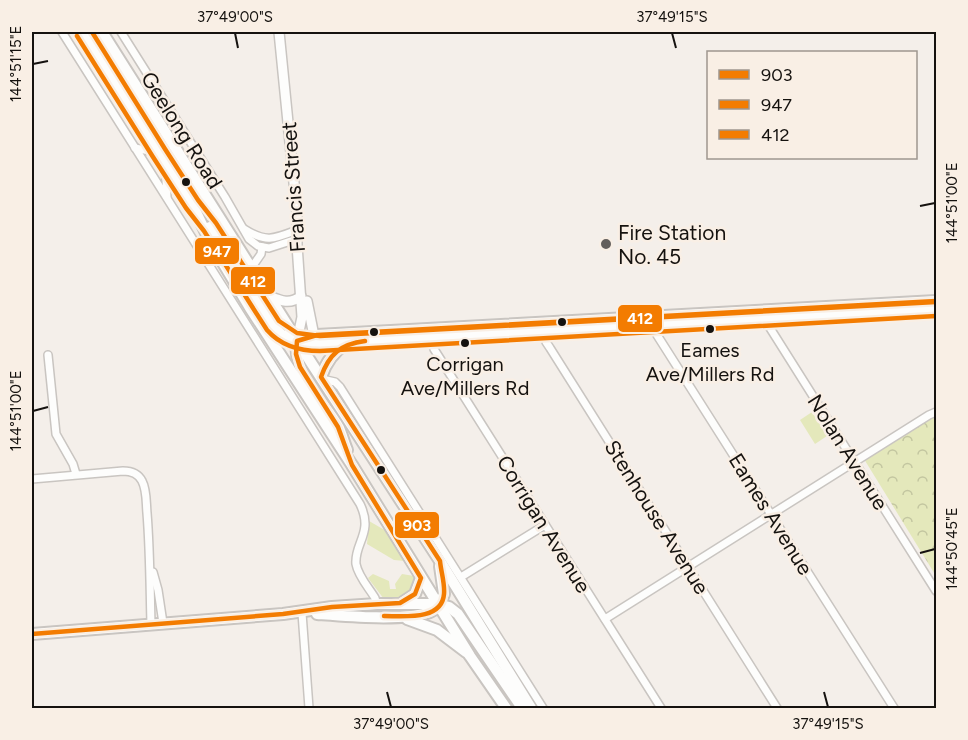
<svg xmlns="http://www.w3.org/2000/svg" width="968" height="740" viewBox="0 0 968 740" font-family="Figtree,sans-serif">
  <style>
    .green { fill: #e4e8bb }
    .park { fill: url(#park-crowns) }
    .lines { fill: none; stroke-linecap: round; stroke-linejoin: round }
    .minor-casing { stroke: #c9c5c1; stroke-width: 10 }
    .secondary-casing { stroke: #c9c5c1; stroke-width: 12 }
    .primary-casing { stroke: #c9c5c1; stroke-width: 14 }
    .trunk-casing { stroke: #c9c5c1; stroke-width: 14 }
    .minor { stroke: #fdfdfc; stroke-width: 7 }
    .secondary { stroke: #fdfdfc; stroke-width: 9 }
    .primary { stroke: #fdfdfc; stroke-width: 10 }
    .trunk { stroke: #fdfdfc; stroke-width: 10 }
    .bus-1-casing { stroke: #f9efe5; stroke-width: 9 }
    .bus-2-casing { stroke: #f9efe5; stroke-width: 9 }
    .bus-3-casing { stroke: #f9efe5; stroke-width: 9 }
    .bus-1 { stroke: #f37c01; stroke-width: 4.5 }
    .bus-2 { stroke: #f37c01; stroke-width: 4.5 }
    .bus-3 { stroke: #f37c01; stroke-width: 4.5 }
    .ticks { fill: none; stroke: #15120f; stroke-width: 2 }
    .bus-dot { fill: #15120f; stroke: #f9efe5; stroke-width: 2 }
    .poi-dot { fill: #635f5c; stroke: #f9efe5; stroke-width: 2 }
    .labels { text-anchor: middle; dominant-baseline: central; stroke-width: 5; stroke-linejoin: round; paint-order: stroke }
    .bus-label { font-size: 20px; fill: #15120f; stroke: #f9efe5 }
    .street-label { font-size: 21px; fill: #15120f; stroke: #f9efe5 }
    .poi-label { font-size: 21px; fill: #15120f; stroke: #f9efe5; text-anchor: start }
    .line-badge { stroke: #f9efe5; stroke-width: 2 }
    .badge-label { font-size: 16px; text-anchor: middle; font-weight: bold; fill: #fff }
    .neatline { fill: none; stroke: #15120f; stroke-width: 2 }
    .ticks-label { font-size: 15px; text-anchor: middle; fill: #15120f }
  </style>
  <defs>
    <pattern id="park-crowns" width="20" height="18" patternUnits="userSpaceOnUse" patternTransform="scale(1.5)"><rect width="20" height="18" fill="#e4e8bb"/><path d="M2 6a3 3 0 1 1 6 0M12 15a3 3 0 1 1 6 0" fill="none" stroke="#c3c6a0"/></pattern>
  </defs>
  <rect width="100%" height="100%" fill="#f4efea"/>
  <g class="green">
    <path d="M812 412 827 436 815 444 800 420Z"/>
    <path d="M369 521 388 532 405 561 394 560 367 544Z"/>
    <path d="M373 574 389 581 390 589H396L395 584 402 574 414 576 416 585 406 597 384 599 368 578Z"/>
  </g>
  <path class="park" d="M936 415V576L864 459Z"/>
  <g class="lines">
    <defs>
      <g id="minor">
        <path d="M62 32 360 504C374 533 354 543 356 564 358 576 369 588 375 598L377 604"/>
        <path d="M121 32 225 197 249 239 258 246 269 248 297 239"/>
        <path d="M135 148 159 153"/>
        <path d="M165 163 167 197"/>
        <path d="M244 229C266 243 274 239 297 230"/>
        <path d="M252 267 261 254 262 247"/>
        <path d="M767 316 770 328 936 591"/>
        <path d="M655 321 657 335 894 708"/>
        <path d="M545 328 546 342 550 348 777 708"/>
        <path d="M431 337 434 349 661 708"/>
        <path d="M48 355 56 434 73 464 76 474"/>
        <path d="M322 379 335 382 340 387 543 708"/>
        <path d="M32 479 123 471C131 471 138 473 142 481 147 490 146 503 147 513 150 550 150 587 151 624"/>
        <path d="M153 572 158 590 163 623"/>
        <path d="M461 577 545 525"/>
        <path d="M302 613 309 708"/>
        <path d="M605 619 929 415 936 412"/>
      </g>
      <g id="secondary">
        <path d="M279 32 297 213V245L302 317 297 341"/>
        <path d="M269 296C281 301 290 305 301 296"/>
        <path d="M307 301 314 336"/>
      </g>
      <g id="primary">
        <path d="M297 341 317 335 936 301"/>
        <path d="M299 342 320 344 936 309"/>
        <path d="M321 377C326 362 334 351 347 343"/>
        <path d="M403 602 415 594 421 578"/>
        <path d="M317 614C344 616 402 621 427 613 432 612 435 609 439 606"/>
        <path d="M407 619 437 630 466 652"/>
        <path d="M32 634 283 614 332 607 377 604H438"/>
      </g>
      <g id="trunk">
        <path d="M83 32 192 204 210 241 250 308 352 465 470 656 506 708"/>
        <path d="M102 32 312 364 440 561 531 708"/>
        <path d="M210 227 273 326 282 335 297 341"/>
        <path d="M297 341C292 374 324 401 339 428 342 435 344 443 347 450"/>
        <path d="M438 604 449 607 458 614 522 708"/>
        <path d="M439 606 444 594 440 566"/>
      </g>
    </defs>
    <use href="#minor" class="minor-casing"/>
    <use href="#secondary" class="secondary-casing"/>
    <use href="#primary" class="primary-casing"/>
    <use href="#trunk" class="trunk-casing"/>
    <use href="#minor" class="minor"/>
    <use href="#secondary" class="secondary"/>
    <use href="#primary" class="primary"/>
    <use href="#trunk" class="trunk"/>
    <defs>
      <g id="bus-1">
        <path d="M365 341C341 344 329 354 321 377L440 561C441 572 445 583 444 594 442 621 403 616 384 616"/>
        <path d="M32 634 283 614 332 607 400 603 415 594 421 578 352 465 338 427 300 367 296 354 297 341 317 335 936 301"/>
      </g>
      <path id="bus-2" d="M77 36 153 157 186 208 204 231 267 330C281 346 299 351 320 351L936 316"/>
      <path id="bus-3" d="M92 32 165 149 198 200 216 223 279 321 297 333 320 336 936 302"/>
    </defs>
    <use href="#bus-1" class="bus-1-casing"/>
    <use href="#bus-2" class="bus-2-casing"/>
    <use href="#bus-3" class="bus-3-casing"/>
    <use href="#bus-1" class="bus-1"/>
    <use href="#bus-2" class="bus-2"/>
    <use href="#bus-3" class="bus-3"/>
  </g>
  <path class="ticks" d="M235 33 238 48M672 33 676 48M33 64 48 61M920 206 935 203M33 411 48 407M920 553 935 549M387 692 391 707M824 692 828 707"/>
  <g class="bus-dot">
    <circle cx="186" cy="182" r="5"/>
    <circle cx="562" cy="322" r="5"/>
    <circle cx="710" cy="329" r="5"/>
    <circle cx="374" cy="332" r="5"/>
    <circle cx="465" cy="343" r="5"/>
    <circle cx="381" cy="470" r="5"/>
  </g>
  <circle class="poi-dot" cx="606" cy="244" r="6"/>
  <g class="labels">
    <g class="bus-label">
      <text x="710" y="350">Eames<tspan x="710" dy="24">Ave/Millers Rd</tspan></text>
      <text x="465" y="364">Corrigan<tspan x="465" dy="24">Ave/Millers Rd</tspan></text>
    </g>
    <g class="street-label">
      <text transform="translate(182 130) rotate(58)">Geelong Road</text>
      <text transform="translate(293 187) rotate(-94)">Francis Street</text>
      <text transform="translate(848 452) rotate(58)">Nolan Avenue</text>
      <text transform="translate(771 514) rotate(58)">Eames Avenue</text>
      <text transform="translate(657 517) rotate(58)">Stenhouse Avenue</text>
      <text transform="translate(544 524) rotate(58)">Corrigan Avenue</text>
    </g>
    <g class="poi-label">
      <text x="618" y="232">Fire Station<tspan x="618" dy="24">No. 45</tspan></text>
    </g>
  </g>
  <g class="line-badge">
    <rect x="194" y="237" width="46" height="28" rx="6" fill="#f37c01"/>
    <rect x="230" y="266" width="46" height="29" rx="6" fill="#f37c01"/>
    <rect x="617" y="304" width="46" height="29" rx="6" fill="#f37c01"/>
    <rect x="394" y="511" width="46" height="28" rx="6" fill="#f37c01"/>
  </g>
  <g class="badge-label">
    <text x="217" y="257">947</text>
    <text x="253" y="287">412</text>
    <text x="640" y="324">412</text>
    <text x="417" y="531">903</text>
  </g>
  <rect width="968" height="740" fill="none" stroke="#f9efe5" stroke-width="66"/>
  <rect x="707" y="51" width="210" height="108" fill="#f9efe5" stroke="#9e978f" stroke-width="1.5"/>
  <rect x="719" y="70" width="30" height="9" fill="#f37c01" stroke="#9e978f" stroke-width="1.5"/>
  <text x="761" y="81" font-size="18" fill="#15120f">903</text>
  <rect x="719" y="100" width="30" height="9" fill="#f37c01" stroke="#9e978f" stroke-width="1.5"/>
  <text x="761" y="111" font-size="18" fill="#15120f">947</text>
  <rect x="719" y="130" width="30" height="9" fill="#f37c01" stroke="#9e978f" stroke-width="1.5"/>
  <text x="761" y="141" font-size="18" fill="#15120f">412</text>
  <rect x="33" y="33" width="902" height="674" class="neatline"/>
  <g class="ticks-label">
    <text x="235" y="22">37°49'00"S</text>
    <text x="672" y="22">37°49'15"S</text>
    <text transform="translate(16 64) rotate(-90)" y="5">144°51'15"E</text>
    <text transform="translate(952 203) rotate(-90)" y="5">144°51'00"E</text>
    <text transform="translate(16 411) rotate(-90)" y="5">144°51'00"E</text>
    <text transform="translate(952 549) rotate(-90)" y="5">144°50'45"E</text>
    <text x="391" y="729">37°49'00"S</text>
    <text x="828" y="729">37°49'15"S</text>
  </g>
</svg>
